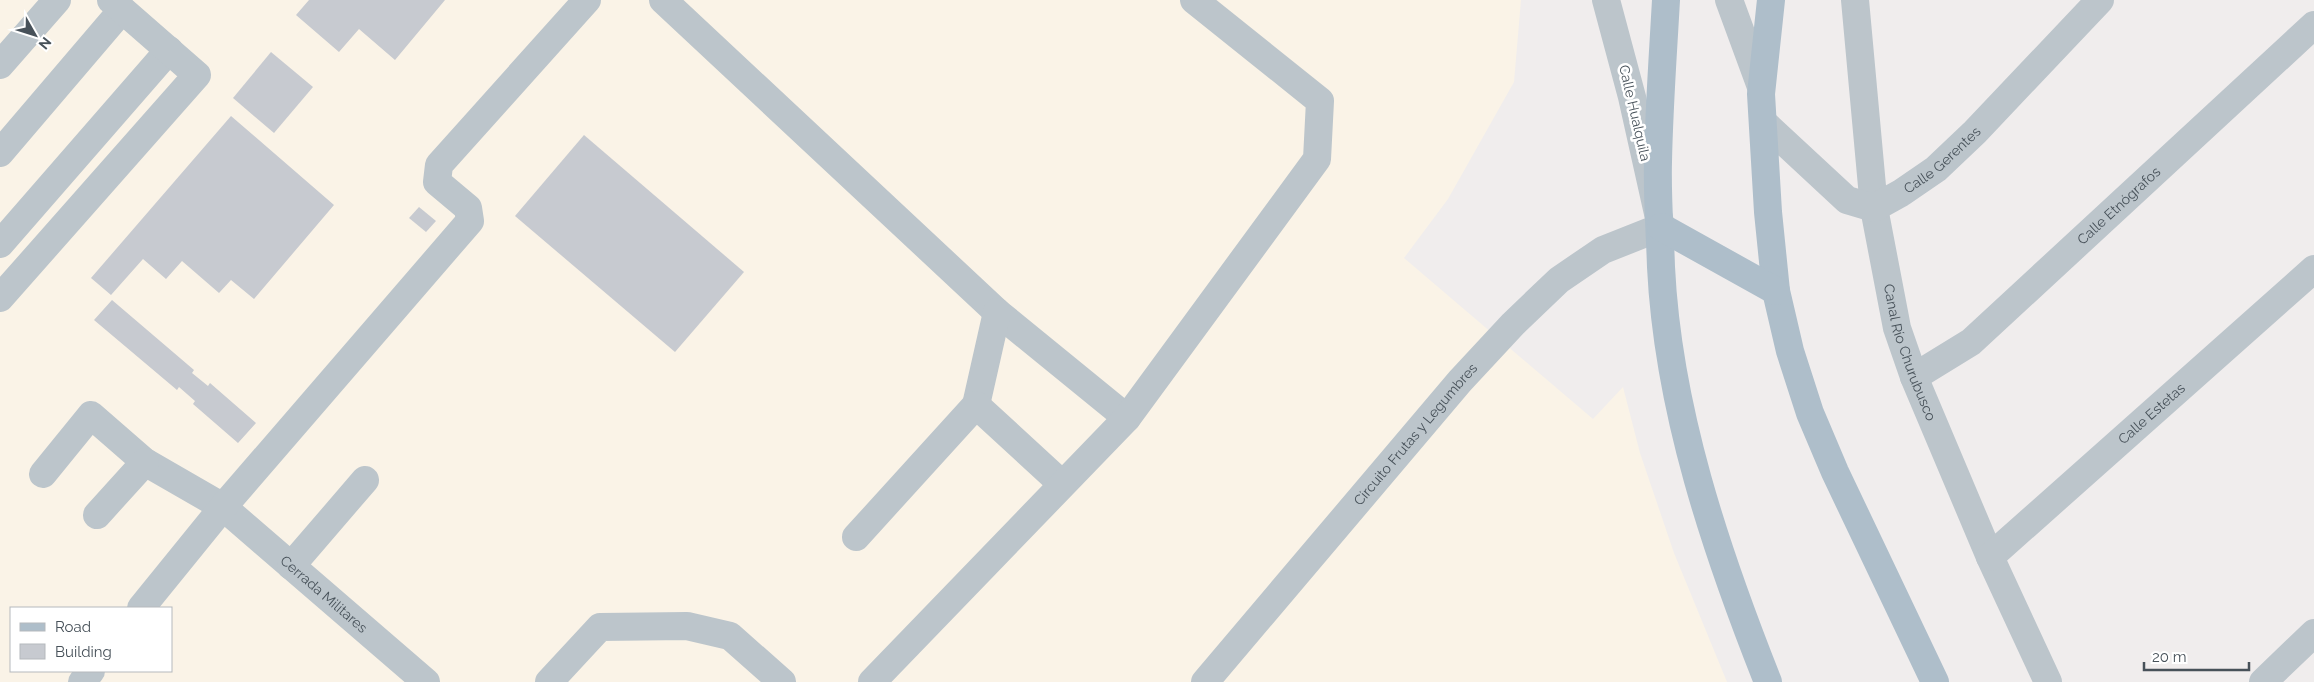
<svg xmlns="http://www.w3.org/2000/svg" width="2314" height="682" viewBox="0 0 2314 682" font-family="Raleway,sans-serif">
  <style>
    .commercial { fill: #faf3e7; fill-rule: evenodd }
    .building { fill: #c7cad0 }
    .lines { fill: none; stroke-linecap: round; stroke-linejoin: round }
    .minor { stroke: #bcc5cb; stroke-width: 28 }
    .major { stroke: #aebeca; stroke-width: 28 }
    .labels { text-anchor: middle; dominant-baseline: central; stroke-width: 5; stroke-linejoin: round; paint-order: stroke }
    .street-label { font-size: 14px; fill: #475159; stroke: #fff }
  </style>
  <rect width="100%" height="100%" fill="#f0eded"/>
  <path class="commercial" d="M0 0H1521L1514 82 1448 199 1404 258 1593 419 1623 387 1640 453 1674 553 1727 682H0ZM11 608H171V671H11Z"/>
  <g class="building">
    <path d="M309 0H445L395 60 359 29 339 52 296 15Z"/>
    <path d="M271 52 313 87 274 133 233 98Z"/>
    <path d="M231 116 334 205 254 299 231 280 219 293 182 261 166 279 143 259 111 295 91 278Z"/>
    <path d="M584 135 744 272 675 352 515 216Z"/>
    <path d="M419 207 436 221 426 232 409 218Z"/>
    <path d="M112 300 194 370 192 373 208 386 210 383 256 423 238 443 193 404 195 401 179 387 177 390 94 320Z"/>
  </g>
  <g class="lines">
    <g class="minor">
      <path d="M663 0 997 312 1127 418"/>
      <path d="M1729 0 1761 87"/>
      <path id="s1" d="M1855 0 1874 208 1897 328 1914 377 1990 557 2048 682"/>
      <path d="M0 65 57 0"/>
      <path id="s2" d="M1764 123 1847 200 1874 208 1901 193 1936 169 1975 132 2100 0"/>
      <path d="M0 153 122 10"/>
      <path d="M0 244 169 50"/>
      <path d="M0 298 197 75 111 0"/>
      <path id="s3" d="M1914 377 1971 342 2314 25"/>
      <path d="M976 405 997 312"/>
      <path id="s4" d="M43 474 91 415 145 462 223 507 426 682"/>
      <path d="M97 515 145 462"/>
      <path d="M856 537 976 405 1062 484"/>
      <path id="s5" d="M1990 557 2314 269"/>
      <path d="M291 566 365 480"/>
      <path d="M141 608 223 507 470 221 468 208 437 182 439 165 587 0"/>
      <path d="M82 682 91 671"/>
      <path d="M549 682 600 627 687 626 730 636 782 682"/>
      <path d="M872 682 1127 418 1317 159 1320 101 1194 0"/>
      <path id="s6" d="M1205 682 1460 381 1513 324 1559 280 1603 250 1661 227 1632 97 1606 0"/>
      <path d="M2263 682 2314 633"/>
    </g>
    <g class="major">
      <path d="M1666 0C1663 54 1659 108 1658 162 1657 197 1660 233 1661 267 1668 410 1716 551 1768 682"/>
      <path d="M1771 0 1761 94 1768 212 1776 291 1790 351 1810 413 1835 472 1935 682"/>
      <path d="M1661 227 1776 291"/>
    </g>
  </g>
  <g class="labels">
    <g class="street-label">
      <text transform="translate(1635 113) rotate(77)">Calle Hualquila</text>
      <text stroke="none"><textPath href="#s2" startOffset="225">Calle Gerentes</textPath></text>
      <text stroke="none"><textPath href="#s3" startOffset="268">Calle Etnógrafos</textPath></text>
      <text stroke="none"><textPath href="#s1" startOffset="358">Canal Río Churubusco</textPath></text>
      <text stroke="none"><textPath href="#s5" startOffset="216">Calle Estetas</textPath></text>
      <text stroke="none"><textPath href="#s6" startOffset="325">Circuito Frutas y Legumbres</textPath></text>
      <text stroke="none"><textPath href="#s4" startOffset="371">Cerrada Militares</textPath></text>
    </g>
  </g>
  <rect x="10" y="607" width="162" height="65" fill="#ffffff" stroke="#b5b9bd"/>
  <rect x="20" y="623" width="25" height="8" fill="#aebeca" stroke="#b5b9bd"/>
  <text x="55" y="632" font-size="15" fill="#475159">Road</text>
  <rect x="20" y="644" width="25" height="15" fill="#c7cad0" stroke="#b5b9bd"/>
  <text x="55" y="657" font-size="15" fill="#475159">Building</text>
  <g transform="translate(35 35) rotate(129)" stroke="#ffffff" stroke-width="4" paint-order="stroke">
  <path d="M0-4L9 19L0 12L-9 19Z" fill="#475159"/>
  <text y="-8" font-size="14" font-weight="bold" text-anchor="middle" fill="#475159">N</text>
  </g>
  <path d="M2144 662v8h105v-8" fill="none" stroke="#475159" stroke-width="2.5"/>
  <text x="2152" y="662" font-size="15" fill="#475159" stroke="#ffffff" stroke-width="4" paint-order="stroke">20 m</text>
</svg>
